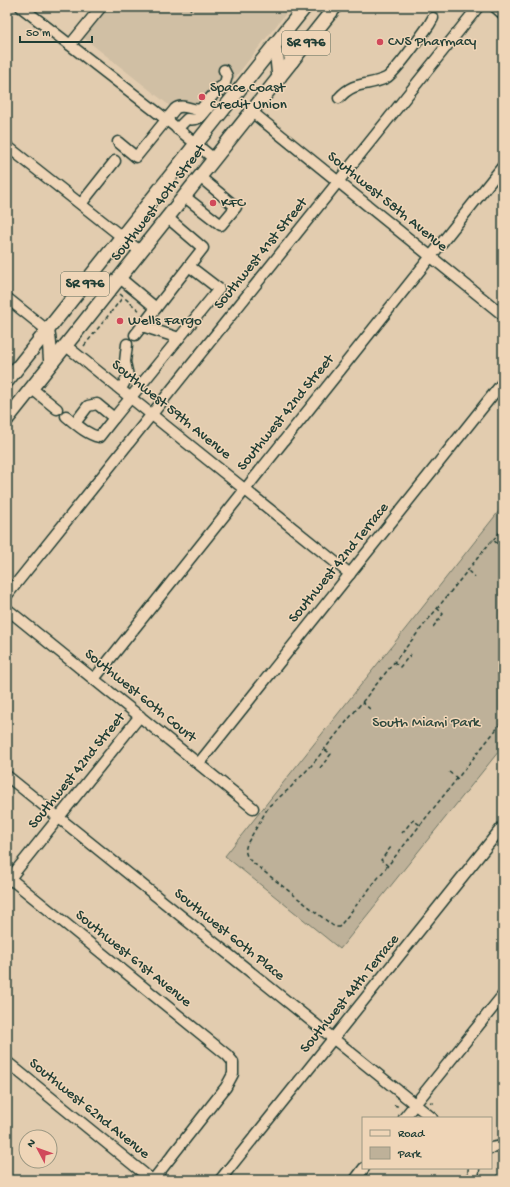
<svg xmlns="http://www.w3.org/2000/svg" width="510" height="1187" viewBox="0 0 510 1187" font-family="'Gochi Hand',sans-serif">
  <style>
    .built { fill: #d0bfa4 }
    .green { fill: #beb199; stroke: #6e7766 }
    .lines { fill: none; stroke-linecap: round; stroke-linejoin: round }
    .minor-casing { stroke: #1f3d34; stroke-width: 13 }
    .major-casing { stroke: #1f3d34; stroke-width: 16 }
    .path { stroke: #1f3d34; stroke-width: 1.5; stroke-dasharray: 4 3; stroke-linecap: butt }
    .minor { stroke: #efd5b7; stroke-width: 10 }
    .major { stroke: #efd5b7; stroke-width: 13 }
    .poi-dot { fill: #d1495b; stroke: #efd5b7; stroke-width: 1.5 }
    .labels { text-anchor: middle; dominant-baseline: central; stroke-width: 3; stroke-linejoin: round; paint-order: stroke }
    .shield { fill: #efd5b7; stroke: #5d6b5b; stroke-width: 1 }
    .shield-label { font-size: 14px; font-weight: bold; fill: #1f3d34 }
    .poi-label { font-size: 15px; fill: #1f3d34; stroke: #efd5b7; text-anchor: start }
    .street-label { font-size: 15px; fill: #1f3d34; stroke: #efd5b7 }
    .park-label { font-size: 15px; fill: #2f493e; stroke: #efd5b7 }
  </style>
  <rect width="100%" height="100%" fill="#e2ccaf"/>
  <filter id="ink" filterUnits="userSpaceOnUse"><feTurbulence type="fractalNoise" baseFrequency=".025" numOctaves="2"/><feDisplacementMap in="SourceGraphic" scale="8" xChannelSelector="R" yChannelSelector="G"/><feConvolveMatrix kernelMatrix="1 2 1 2 8 2 1 2 1" color-interpolation-filters="sRGB"/></filter>
  <g filter="url(#ink)">
    <path class="built" d="M94 7H291L202 119 189 121 75 31Z"/>
    <path class="green" d="M503 506V746L340 949 225 856Z"/>
    <g class="lines">
      <defs>
        <g id="minor">
          <path d="M21 7 167 120 214 159"/>
          <path d="M495 7 503 14"/>
          <path d="M70 45 101 7"/>
          <path d="M223 90 227 76 224 70"/>
          <path d="M339 98C355 80 367 87 386 78 394 74 422 35 429 25L433 18"/>
          <path d="M252 112 503 315"/>
          <path d="M177 129 187 119C200 121 202 116 209 107"/>
          <path d="M118 142 136 157 175 109C183 102 192 112 201 109L219 88 224 85"/>
          <path d="M7 146 141 252"/>
          <path d="M185 197 221 225 236 207 200 177"/>
          <path d="M81 204 115 161"/>
          <path d="M120 278 156 308"/>
          <path d="M7 298 47 330"/>
          <path d="M142 326 179 338"/>
          <path d="M135 335 203 248 168 218"/>
          <path d="M65 345 350 574"/>
          <path d="M31 388 57 409"/>
          <path d="M121 389 128 376 125 362 127 344"/>
          <path d="M66 416C76 424 86 434 99 437L114 418 97 404 88 406 75 423"/>
          <path d="M114 418 219 289 189 266"/>
          <path d="M7 595 478 7"/>
          <path d="M7 609 253 808"/>
          <path d="M94 679 503 166"/>
          <path d="M199 763 503 382"/>
          <path d="M7 776 432 1118"/>
          <path d="M7 876 227 1055 233 1062V1074L226 1087 153 1180"/>
          <path d="M7 882 140 716"/>
          <path d="M7 1062 152 1180"/>
          <path d="M404 1118 503 995"/>
          <path d="M491 1148 503 1146"/>
          <path d="M220 1180 503 826"/>
          <path d="M355 1180 364 1168"/>
          <path d="M473 1180 474 1168"/>
        </g>
        <g id="major">
          <path d="M287 30C290 41 288 50 292 61"/>
          <path d="M274 46 277 58 279 78"/>
          <path d="M47 330C51 342 49 351 51 363"/>
          <path d="M7 381 305 7"/>
          <path d="M7 419 335 7"/>
        </g>
      </defs>
      <use href="#minor" class="minor-casing"/>
      <use href="#major" class="major-casing"/>
      <g class="path">
        <path d="M190 10 192 7"/>
        <path d="M120 294 141 312"/>
        <path d="M84 346 123 297"/>
        <path d="M493 540 503 529"/>
        <path d="M503 548 493 540 488 545 311 766 289 789 269 806 248 842C244 850 245 856 252 862L332 925 335 927H339L503 721"/>
        <path d="M468 571 475 577"/>
        <path d="M433 627 443 614 437 608"/>
        <path d="M394 662 400 667 411 654"/>
        <path d="M362 702 370 709"/>
        <path d="M320 768 331 754 324 749"/>
        <path d="M449 772 457 778"/>
        <path d="M402 833 413 820 420 825"/>
        <path d="M388 866 381 860 391 847"/>
        <path d="M430 1102 436 1104"/>
        <path d="M394 1105 400 1107"/>
      </g>
      <use href="#minor" class="minor"/>
      <use href="#major" class="major"/>
    </g>
  </g>
  <g class="poi-dot">
    <circle cx="380" cy="42" r="4"/>
    <circle cx="202" cy="97" r="4"/>
    <circle cx="213" cy="203" r="4"/>
    <circle cx="120" cy="321" r="4"/>
  </g>
  <g class="labels">
    <g class="shield">
      <rect x="282" y="31" width="48" height="24" rx="3"/>
      <rect x="61" y="272" width="48" height="24" rx="3"/>
    </g>
    <g class="shield-label">
      <text x="306" y="43">SR 976</text>
      <text x="85" y="284">SR 976</text>
    </g>
    <g class="poi-label">
      <text x="388" y="42">CVS Pharmacy</text>
      <text x="210" y="88">Space Coast<tspan x="210" dy="17">Credit Union</tspan></text>
      <text x="221" y="203">KFC</text>
      <text x="128" y="321">Wells Fargo</text>
    </g>
    <g class="street-label">
      <text transform="translate(387 202) rotate(39)">Southwest 58th Avenue</text>
      <text transform="translate(159 203) rotate(-52)">Southwest 40th Street</text>
      <text transform="translate(261 254) rotate(-51)">Southwest 41st Street</text>
      <text transform="translate(171 410) rotate(39)">Southwest 59th Avenue</text>
      <text transform="translate(286 413) rotate(-51)">Southwest 42nd Street</text>
      <text transform="translate(339 563) rotate(-51)">Southwest 42nd Terrace</text>
      <text transform="translate(140 696) rotate(39)">Southwest 60th Court</text>
      <text transform="translate(77 771) rotate(-51)">Southwest 42nd Street</text>
      <text transform="translate(229 935) rotate(39)">Southwest 60th Place</text>
      <text transform="translate(133 959) rotate(39)">Southwest 61st Avenue</text>
      <text transform="translate(350 994) rotate(-51)">Southwest 44th Terrace</text>
      <text transform="translate(89 1109) rotate(39)">Southwest 62nd Avenue</text>
    </g>
    <g class="park-label">
      <text x="426" y="723">South Miami Park</text>
    </g>
  </g>
  <rect width="510" height="1187" fill="none" stroke="#efd5b7" stroke-width="24"/>
  <rect x="12" y="12" width="486" height="1163" fill="none" stroke="#1f3d34" stroke-width="1.5" filter="url(#ink)"/>
  <rect x="362" y="1117" width="130" height="52" fill="#efd5b7" stroke="#9c9883"/>
  <rect x="370" y="1130" width="20" height="6" fill="#efd5b7" stroke="#9c9883"/>
  <text x="398" y="1137" font-size="12" fill="#1f3d34">Road</text>
  <rect x="370" y="1147" width="20" height="12" fill="#beb199" stroke="#9c9883"/>
  <text x="398" y="1157" font-size="12" fill="#1f3d34">Park</text>
  <g transform="translate(38 1149) rotate(311)"><circle r="19" fill="#efd5b7" stroke="#9c9883"/>
  <path d="M0-3L7 15L0 10L-7 15Z" fill="#d1495b"/>
  <text y="-6" font-size="11" font-weight="bold" text-anchor="middle" fill="#1f3d34">N</text>
  </g>
  <path d="M20 36v6h72v-6" fill="none" stroke="#1f3d34" stroke-width="2"/>
  <text x="26" y="36" font-size="12" fill="#1f3d34" stroke="#efd5b7" stroke-width="3" paint-order="stroke">50 m</text>
</svg>
